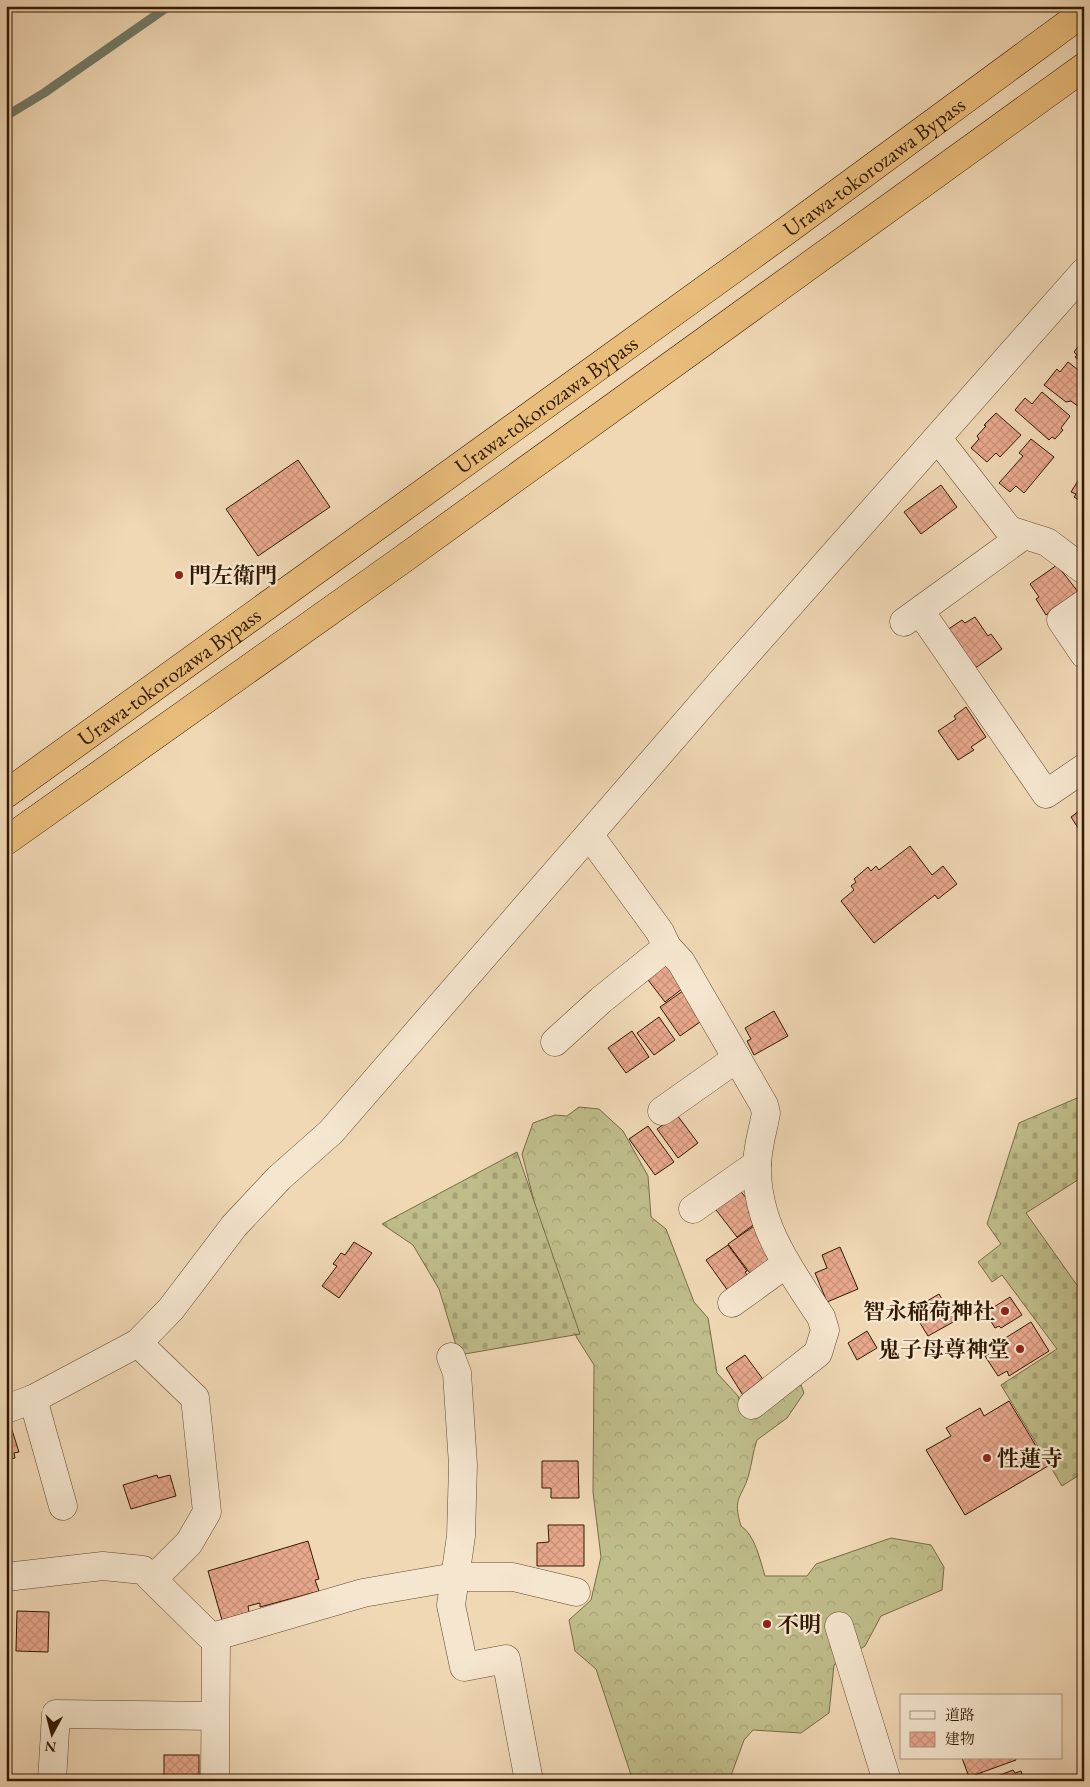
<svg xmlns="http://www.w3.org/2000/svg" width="1090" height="1787" viewBox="0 0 1090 1787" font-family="'EB Garamond','Noto Serif JP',serif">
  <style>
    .forest { fill: url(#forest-crowns); stroke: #786b45 }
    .cemetery { fill: url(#cemetery-stones); stroke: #786b45 }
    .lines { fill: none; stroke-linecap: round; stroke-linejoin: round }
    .stream { stroke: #707a68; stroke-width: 9 }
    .building { fill: url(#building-cross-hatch); stroke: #321900 }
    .minor-casing { stroke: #62492d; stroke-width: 29 }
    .highway-casing { stroke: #321900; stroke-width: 29 }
    .minor { stroke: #f5e6cf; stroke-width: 28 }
    .highway { stroke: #e8bc7a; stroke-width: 28 }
    .poi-dot { fill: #8f2418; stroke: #f5e6cf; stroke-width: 2 }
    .labels { text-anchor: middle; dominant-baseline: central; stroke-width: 4.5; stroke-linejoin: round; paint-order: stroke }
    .street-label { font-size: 22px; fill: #321900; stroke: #f5e6cf }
    .poi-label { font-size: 22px; font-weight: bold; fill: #321900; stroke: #f5e6cf; text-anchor: start }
  </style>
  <defs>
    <pattern id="forest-crowns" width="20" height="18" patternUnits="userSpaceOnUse" patternTransform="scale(1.25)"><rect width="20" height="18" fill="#bfbd8a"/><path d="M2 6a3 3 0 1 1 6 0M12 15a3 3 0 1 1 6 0" fill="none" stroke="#a5a275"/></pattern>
    <pattern id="cemetery-stones" width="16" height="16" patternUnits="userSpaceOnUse" patternTransform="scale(1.25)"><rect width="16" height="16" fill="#bfbd8a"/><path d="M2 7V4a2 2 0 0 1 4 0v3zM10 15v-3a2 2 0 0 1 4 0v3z" fill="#a5a275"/></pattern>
    <pattern id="building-cross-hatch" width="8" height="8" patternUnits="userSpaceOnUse" patternTransform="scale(1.25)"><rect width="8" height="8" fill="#e8a88d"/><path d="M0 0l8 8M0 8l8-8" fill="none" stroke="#c79078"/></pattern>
  </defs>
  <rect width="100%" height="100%" fill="#f0d8b5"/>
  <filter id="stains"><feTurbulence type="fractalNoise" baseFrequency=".004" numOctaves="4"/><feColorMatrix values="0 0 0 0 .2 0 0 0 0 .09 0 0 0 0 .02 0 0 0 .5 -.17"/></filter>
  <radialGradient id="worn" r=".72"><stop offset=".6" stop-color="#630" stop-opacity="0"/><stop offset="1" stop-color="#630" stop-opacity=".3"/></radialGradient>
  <path class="forest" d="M579 1107 599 1109 623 1131 648 1176 651 1217 666 1229 694 1302 708 1318 717 1373 738 1396 743 1412 801 1385 804 1393 787 1418 757 1440C753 1451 752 1463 749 1474 742 1499 732 1496 741 1526 755 1535 760 1560 765 1576H807L816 1564 891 1538 931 1545 944 1567 942 1590 881 1616 865 1646 834 1665 829 1713 801 1733 753 1730 744 1740 729 1781H633L596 1669 575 1651 569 1620 591 1600 601 1557 593 1492 594 1365 577 1338 561 1303 547 1252 522 1154 533 1123 555 1115 567 1116Z"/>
  <g class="cemetery">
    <path d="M1084 1095V1176L1026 1213 1084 1295V1472L1062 1486 1001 1385 1057 1349 1002 1275 992 1282 978 1262 1001 1244 987 1224 1019 1123Z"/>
    <path d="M517 1152 580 1334 459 1355 439 1289 413 1245 382 1224Z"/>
  </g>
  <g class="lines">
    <path class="stream" d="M6 116 44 93 169 6"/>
  </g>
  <g class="building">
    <path d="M1084 339V364L1075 357 1077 355 1074 352Z"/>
    <path d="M1068 362 1082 373 1084 372V400L1079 407 1071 401 1066 402 1044 385 1057 369 1060 372Z"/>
    <path d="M1042 392 1070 416 1061 428 1063 430 1055 439 1052 437 1049 440 1015 410 1025 398 1032 404Z"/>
    <path d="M996 413 1021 435 1000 457 996 453 987 462 971 448 979 439 977 436 986 426 984 425Z"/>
    <path d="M1031 439 1054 457 1024 493 1016 486 1010 492 999 483 1023 456 1019 453Z"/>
    <path d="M298 460 330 507 258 556 226 509Z"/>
    <path d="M1084 471V503L1074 497 1076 494 1071 492Z"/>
    <path d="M941 485 957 507 921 534 904 512Z"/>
    <path d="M1057 565 1079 593 1046 615 1036 599 1039 597 1030 584Z"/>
    <path d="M975 617 988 636 991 634 1002 649 974 669 947 630 962 620 965 623Z"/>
    <path d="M966 707 986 737 971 747 974 750 958 760 938 731 956 719 954 716Z"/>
    <path d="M1084 805V837L1071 817 1083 808Z"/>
    <path d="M910 846 932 875 943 866 957 884 938 899 935 895 874 943 841 901 854 890 851 886 856 882 854 879 868 867 871 871 876 866 879 870Z"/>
    <path d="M667 960 686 986 665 1002 645 976Z"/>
    <path d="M683 991 703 1020 680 1036 660 1007Z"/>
    <path d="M774 1011 788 1036 754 1055 747 1041 751 1039 745 1028Z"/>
    <path d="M659 1017 675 1040 654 1055 637 1033Z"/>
    <path d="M632 1031 649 1057 626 1073 608 1048Z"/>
    <path d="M677 1115 698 1143 678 1158 657 1129Z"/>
    <path d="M648 1126 674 1162 655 1175 629 1139Z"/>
    <path d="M738 1188 747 1199 749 1213 756 1223 737 1237 713 1206Z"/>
    <path d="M754 1226 770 1252 767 1265 752 1276 728 1244Z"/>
    <path d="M354 1242 372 1253 339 1298 322 1286 337 1266 333 1264 341 1253 345 1255Z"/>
    <path d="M728 1245 747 1271 745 1272 750 1279 728 1291 706 1260Z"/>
    <path d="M840 1247 858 1289 827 1302 815 1273 827 1268 822 1255Z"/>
    <path d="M939 1294 955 1321 928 1336 912 1310Z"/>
    <path d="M1010 1297 1022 1315 1001 1328 999 1326 995 1328 987 1315 991 1312 989 1310Z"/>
    <path d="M1031 1322 1049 1351 1009 1376 1007 1371 998 1376 985 1356 994 1351 991 1347Z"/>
    <path d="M867 1331 877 1348 857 1360 848 1343Z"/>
    <path d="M745 1355 765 1382 744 1397 726 1368Z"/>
    <path d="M1009 1401 1048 1466 965 1515 926 1450 951 1436 946 1428 980 1408 984 1416Z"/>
    <path d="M11 1427 19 1452 14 1453 15 1458 6 1460V1429Z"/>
    <path d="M542 1461H578L579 1498H551V1488H542Z"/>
    <path d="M157 1475 158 1478 170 1475 176 1496 131 1509 123 1485Z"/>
    <path d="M548 1525H584V1566H537V1543L549 1542Z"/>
    <path d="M308 1541 319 1579 315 1580 319 1591 260 1607V1603L248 1606 249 1612 222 1620 208 1571Z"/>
    <path d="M17 1611 49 1612 48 1652 16 1651Z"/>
    <rect x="6" y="1629" width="2" height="25"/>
    <path d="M6 1662H11L10 1699 6 1698Z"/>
    <rect x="164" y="1755" width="35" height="26"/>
    <path d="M962 1758H1015L1016 1760 969 1777Z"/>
    <path d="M1013 1770 1015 1773 1021 1771 1024 1781H985Z"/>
  </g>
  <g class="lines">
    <defs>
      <g id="minor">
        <path d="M938 439 1009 530 1047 542 1084 570"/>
        <path d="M1084 604 1061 620 1084 654"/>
        <path d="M920 611 1046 794 1084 768"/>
        <path d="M904 622 1024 535"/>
        <path d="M590 836 660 932 667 947 681 962 764 1105 766 1113C763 1130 757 1149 757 1166 756 1225 790 1270 821 1317L825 1330 818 1353 752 1405"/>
        <path d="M555 1042 601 1000 667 947"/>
        <path d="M662 1111 737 1058"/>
        <path d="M693 1209 757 1164"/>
        <path d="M732 1303 786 1264"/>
        <path d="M138 1343 195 1398 207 1512 189 1543 153 1579"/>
        <path d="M451 1357 457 1373 463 1465 461 1536 451 1605 464 1667 506 1659 529 1781"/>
        <path d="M33 1399 63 1506"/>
        <path d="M6 1409 33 1399 138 1343 171 1309 234 1226 279 1178 331 1132 724 679 1084 272"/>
        <path d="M6 1577 103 1566 143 1570 210 1636H216L363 1593 455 1577H513L576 1592"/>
        <path d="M839 1626 887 1781"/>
        <path d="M52 1781 56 1714 215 1716"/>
        <path d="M215 1781 216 1636"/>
      </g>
      <g id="highway">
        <path id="s1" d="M6 794 786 231 1084 12"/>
        <path d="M6 841 399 562 1084 67"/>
      </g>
    </defs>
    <use href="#minor" class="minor-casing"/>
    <use href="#highway" class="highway-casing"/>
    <use href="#minor" class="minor"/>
    <use href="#highway" class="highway"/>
  </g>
  <g class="poi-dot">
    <circle cx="179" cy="575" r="5"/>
    <circle cx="1005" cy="1311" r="5"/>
    <circle cx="1020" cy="1349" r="5"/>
    <circle cx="987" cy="1458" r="5"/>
    <circle cx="767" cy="1624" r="5"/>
  </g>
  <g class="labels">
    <g class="street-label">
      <text stroke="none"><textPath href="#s1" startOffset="1071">Urawa-tokorozawa Bypass</textPath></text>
      <text stroke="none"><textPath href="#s1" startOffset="666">Urawa-tokorozawa Bypass</textPath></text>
      <text stroke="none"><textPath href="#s1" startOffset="201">Urawa-tokorozawa Bypass</textPath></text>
    </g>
    <g class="poi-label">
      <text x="189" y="575">門左衛門</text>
      <text x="995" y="1311" text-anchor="end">智永稲荷神社</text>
      <text x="1010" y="1349" text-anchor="end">鬼子母尊神堂</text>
      <text x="997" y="1458">性蓮寺</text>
      <text x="777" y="1624">不明</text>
    </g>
  </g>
  <rect width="1090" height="1787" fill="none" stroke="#f0d8b5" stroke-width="25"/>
  <rect x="8" y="8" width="1075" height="1772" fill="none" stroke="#321900" stroke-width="2.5"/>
  <rect x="12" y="12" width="1065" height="1762" fill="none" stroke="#321900"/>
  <rect x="900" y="1694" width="162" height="65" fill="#f5e6cf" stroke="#a7947c"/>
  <rect x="910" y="1711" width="25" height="8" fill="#f5e6cf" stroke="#a7947c"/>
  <text x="945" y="1720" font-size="15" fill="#321900">道路</text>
  <rect x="910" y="1732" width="25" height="15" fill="url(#building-cross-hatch)" stroke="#a7947c"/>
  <text x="945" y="1744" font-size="15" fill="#321900">建物</text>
  <g transform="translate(52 1734) rotate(187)" stroke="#f5e6cf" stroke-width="4" paint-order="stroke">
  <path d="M0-4L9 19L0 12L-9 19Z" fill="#321900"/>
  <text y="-8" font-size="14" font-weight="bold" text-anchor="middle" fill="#321900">N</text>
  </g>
  <rect width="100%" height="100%" filter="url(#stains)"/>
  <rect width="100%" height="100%" fill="url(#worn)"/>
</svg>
